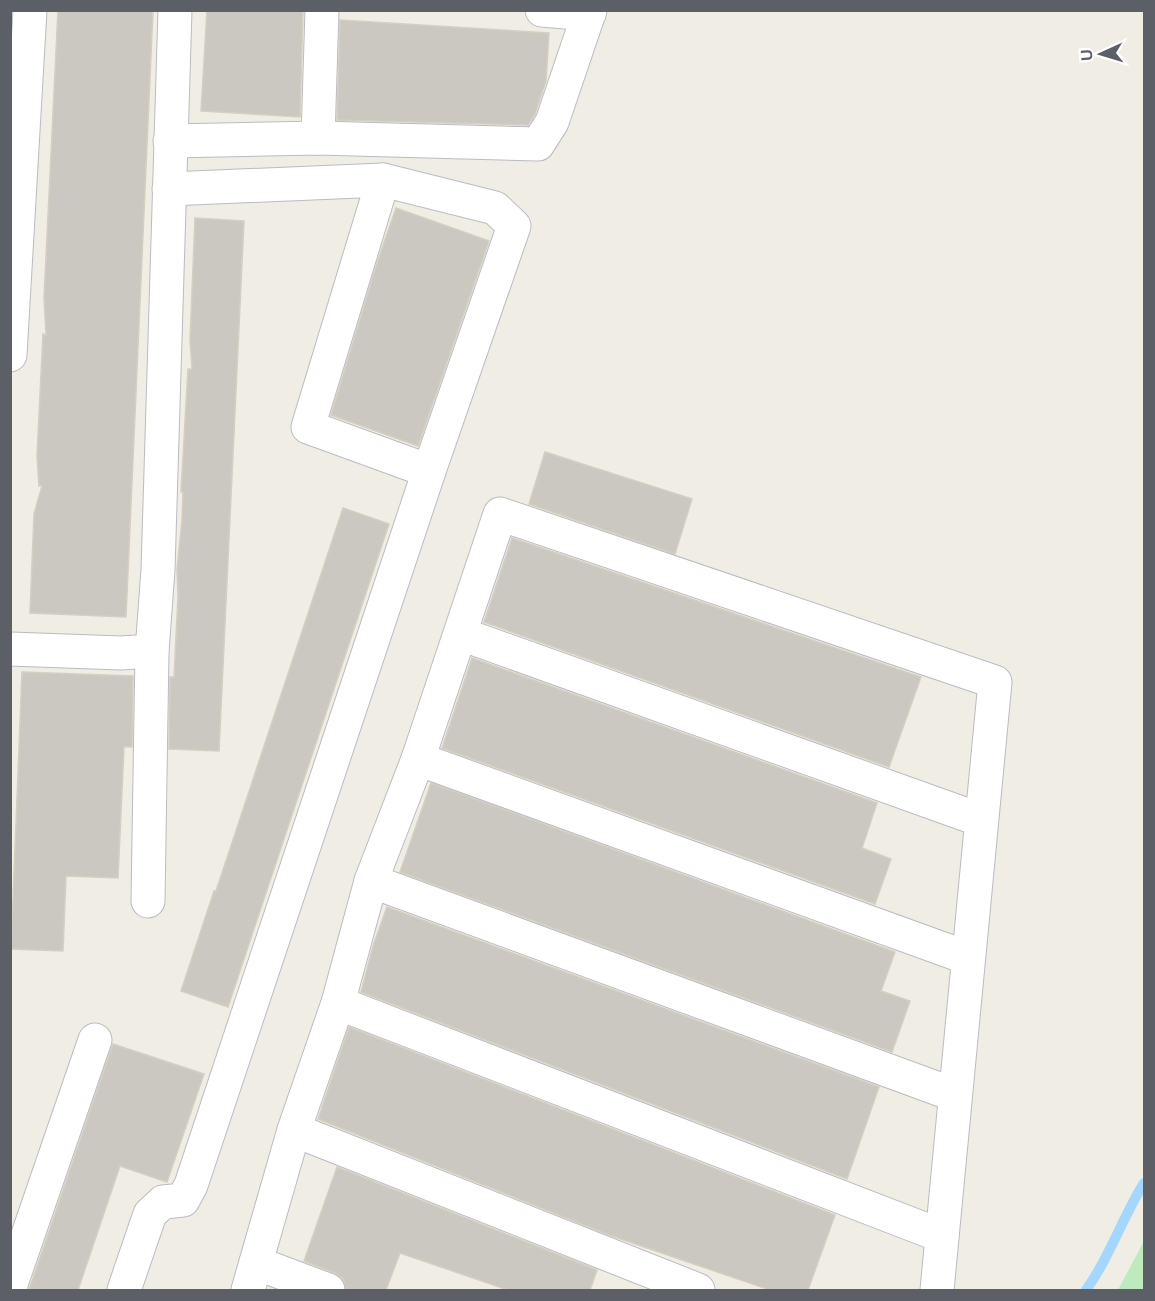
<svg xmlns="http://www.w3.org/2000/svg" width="1155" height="1301" viewBox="0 0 1155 1301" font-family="Helvetica,sans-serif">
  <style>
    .green { fill: #beeabe }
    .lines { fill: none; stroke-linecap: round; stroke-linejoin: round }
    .stream { stroke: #a5d6ff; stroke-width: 10 }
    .building { fill: #cbc8c1; stroke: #d5cfc1; stroke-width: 1.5 }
    .minor-casing { stroke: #b9bcc1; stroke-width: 35 }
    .minor { stroke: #fff; stroke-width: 33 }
  </style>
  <rect width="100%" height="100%" fill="#f0ede4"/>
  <path class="green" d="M1144 1241V1290H1118Z"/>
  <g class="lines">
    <path class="stream" d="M1086 1290C1110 1257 1122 1218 1144 1183"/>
  </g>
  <g class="building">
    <path d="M58 10H153L126 617 30 613 34 514 42 486H39L37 456 43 334 46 335 44 298Z"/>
    <path d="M207 10H303L300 117 201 111Z"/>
    <path d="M340 20 549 33 546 81 535 114 528 125 337 120Z"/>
    <path d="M396 208 489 241 418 446 331 415 378 260Z"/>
    <path d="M195 218 244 221 219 751 169 749 170 677H174L178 597 177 569 182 520 183 492H181L188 369H192L190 340Z"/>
    <path d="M545 452 692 499 675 554 529 504Z"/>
    <path d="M343 508 389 524 228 1007 181 991 214 891H216Z"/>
    <path d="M512 538 921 677 889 767 484 622Z"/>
    <path d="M472 658 877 803 862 848 891 859 875 904 442 748Z"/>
    <path d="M22 672 133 676 132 747H124L118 878 66 876 63 951 11 949Z"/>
    <path d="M431 783 895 952 881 991 910 1001 892 1052 400 872Z"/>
    <path d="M387 907 879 1087 847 1179 361 992 373 946Z"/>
    <path d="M349 1027 835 1215 808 1290H770L609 1235 318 1119Z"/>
    <path d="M113 1044 204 1074 167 1182 120 1166 78 1290H29Z"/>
    <path d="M337 1167 597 1270 590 1290H508L400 1253 386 1290H346L343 1279 335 1273 304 1261Z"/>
  </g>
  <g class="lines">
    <defs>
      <g id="minor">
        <path d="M542 10 589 14"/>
        <path d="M318 138 322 10"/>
        <path d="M170 141 318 138 538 144 552 122 590 10"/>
        <path d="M383 180 308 427 429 471"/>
        <path d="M10 355 30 10"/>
        <path d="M461 634 981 820"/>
        <path d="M10 649 121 653 152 651 158 570 175 10"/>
        <path d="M418 759 968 958"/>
        <path d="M371 881 955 1095"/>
        <path d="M148 901 152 651"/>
        <path d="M338 1003 942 1236"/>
        <path d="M294 1130 698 1290"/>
        <path d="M256 1263 328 1290"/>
        <path d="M10 1287 95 1040"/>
        <path d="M124 1290 150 1214 163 1202 183 1200 191 1185 429 471 514 226 495 208 383 180 169 189"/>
        <path d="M248 1290 294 1130 338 1003 371 881 418 759 500 514 995 682 937 1290"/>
      </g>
    </defs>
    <use href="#minor" class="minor-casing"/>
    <use href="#minor" class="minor"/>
  </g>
  <rect width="1155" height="1301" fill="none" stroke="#5c6066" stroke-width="24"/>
  <g transform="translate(1101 54) rotate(266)" stroke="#ffffff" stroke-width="4.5" paint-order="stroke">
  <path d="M0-4.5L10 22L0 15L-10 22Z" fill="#5c6066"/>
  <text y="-9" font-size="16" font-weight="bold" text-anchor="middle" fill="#5c6066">U</text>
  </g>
</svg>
